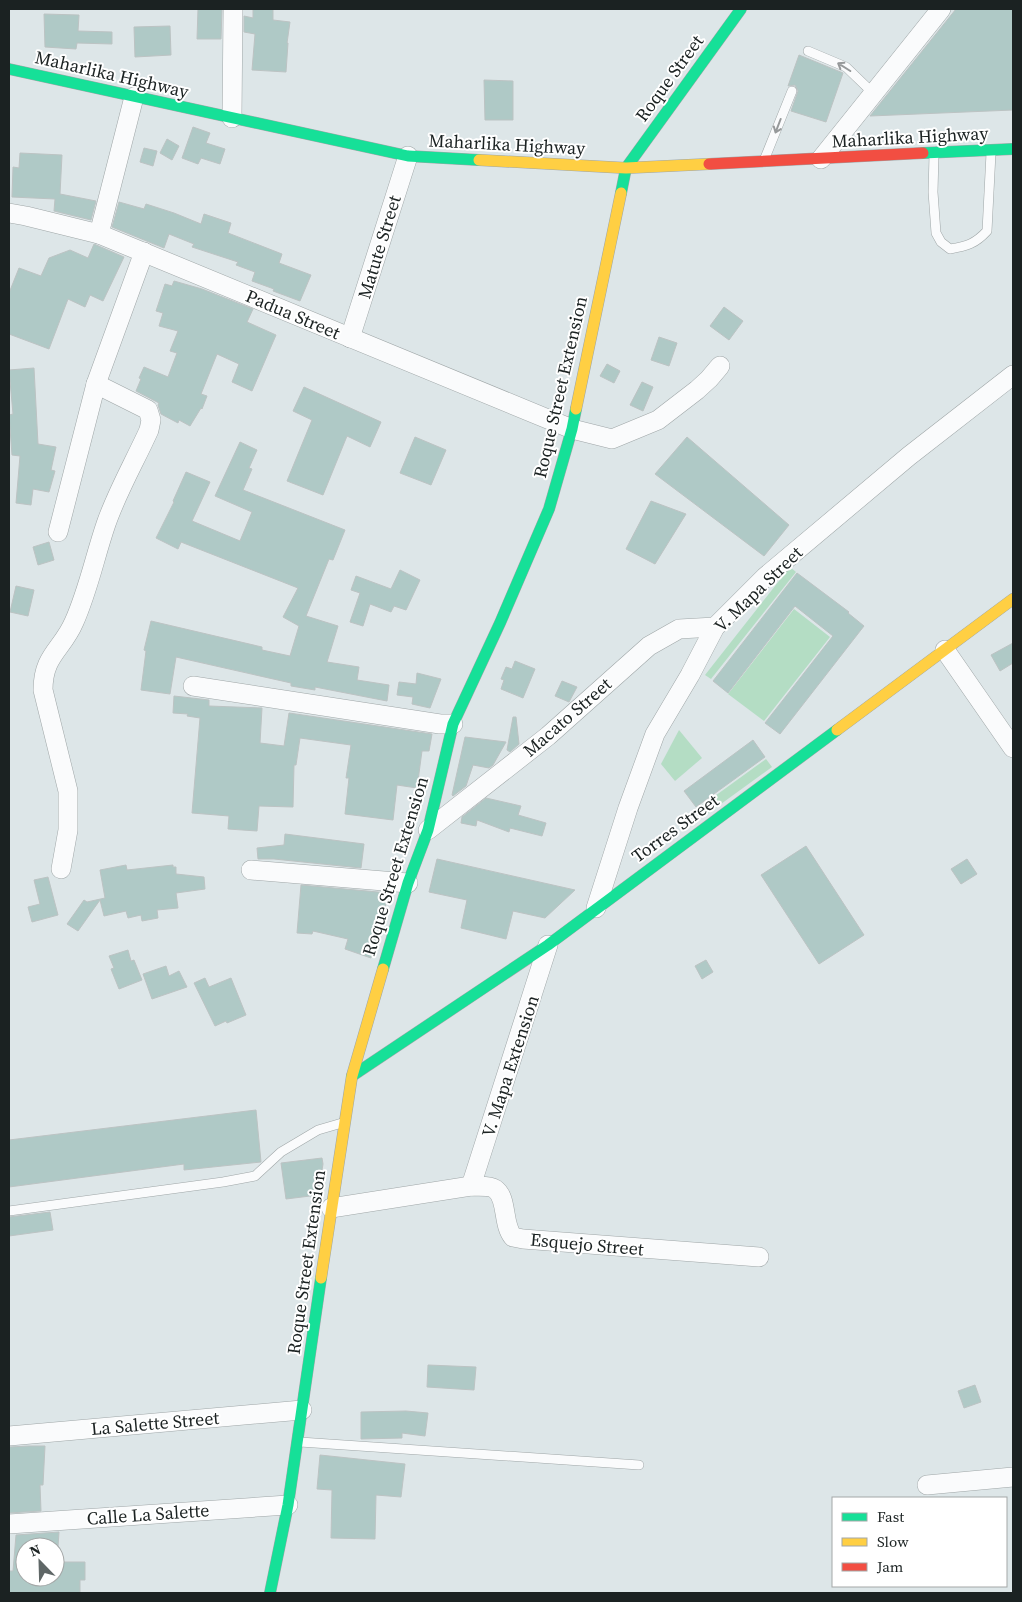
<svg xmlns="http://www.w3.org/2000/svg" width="1022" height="1602" viewBox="0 0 1022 1602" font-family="'Source Serif 4',serif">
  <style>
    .green { fill: #b4ddc4 }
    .building { fill: #afc9c6; stroke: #bcc3c3 }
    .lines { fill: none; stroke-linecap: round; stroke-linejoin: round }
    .lane-casing { stroke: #9fa6a7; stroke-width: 10 }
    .street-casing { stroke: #9fa6a7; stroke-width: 20 }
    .fast-casing { stroke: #9fa6a7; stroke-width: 12 }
    .slow-casing { stroke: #9fa6a7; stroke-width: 12 }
    .jam-casing { stroke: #9fa6a7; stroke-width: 12 }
    .lane { stroke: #fafbfc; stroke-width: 9 }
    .street { stroke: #fafbfc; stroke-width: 19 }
    .fast { stroke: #16e098; stroke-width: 11 }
    .slow { stroke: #ffcf43; stroke-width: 11 }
    .jam { stroke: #f24e42; stroke-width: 11 }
    .oneway { stroke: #96999a }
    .labels { text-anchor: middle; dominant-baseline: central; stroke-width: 4; stroke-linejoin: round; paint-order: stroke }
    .street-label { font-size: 18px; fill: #1b2222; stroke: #fff }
  </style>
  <rect width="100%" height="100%" fill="#dde6e8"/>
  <g class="green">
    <path d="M790 567 796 572 711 679 705 675Z"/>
    <path d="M794 609 830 637 764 721 728 694Z"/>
    <path d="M679 730 702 758 675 781 661 764Z"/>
    <path d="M766 759 772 767 703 817 697 809Z"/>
  </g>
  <g class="building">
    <path d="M198 9H222L221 39H197Z"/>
    <path d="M253 9H273V20L290 22 287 43H288L286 72 252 70 255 34 244 32V16L253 18Z"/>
    <path d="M956 9H1013V110L870 116Z"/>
    <path d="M44 14 79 15 78 31 112 32V44L77 43 76 49 45 47Z"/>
    <path d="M170 26 171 55 135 57 134 27Z"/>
    <path d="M799 55 843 73 826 122 791 111 798 91 795 85 788 86Z"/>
    <path d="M484 80 513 81V120H485Z"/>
    <path d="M193 127 210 133 206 143 225 149 220 164 201 158 198 164 182 158Z"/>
    <path d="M167 139 179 146 172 160 160 153Z"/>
    <path d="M144 148 157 151 153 166 140 162Z"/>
    <path d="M20 153 62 155 60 194 96 201 91 220 54 211 55 199 12 197 13 167 19 168Z"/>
    <path d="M119 202 144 209 146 204 174 213 201 224 204 214 231 223 228 233 282 254 279 263 311 275 300 301 273 291 274 289 252 281 255 272 236 265 238 262 192 247 194 244 169 234 164 248 112 227Z"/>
    <path d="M94 244 124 257 103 301 90 295 85 307 68 299 49 349 9 334V293L19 268 41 276 49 258 70 250 88 258Z"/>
    <path d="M174 281 202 289 253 309 247 322 276 335 252 391 232 382 239 364 217 354 201 394 207 396 202 409 201 408 190 426 179 420 178 423 161 414 158 405 159 403 136 391 141 379 139 378 144 367 168 377 177 353 170 351 178 331 159 326 163 313 156 311 165 284 172 286Z"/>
    <path d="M724 307 743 321 729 340 710 326Z"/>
    <path d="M659 337 677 343 669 366 651 360Z"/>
    <path d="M607 364 620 371 614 383 600 376Z"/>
    <path d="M34 368 38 444 56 447 51 470 55 471 49 492 33 489 31 505 16 503 20 456 12 455 9 415 13 414 9 370Z"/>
    <path d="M642 382 653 387 643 411 630 405Z"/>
    <path d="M304 387 381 422 370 447 347 436 323 495 287 481 312 420 293 411Z"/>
    <path d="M415 437 446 450 431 485 400 473Z"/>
    <path d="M687 437 789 525 764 556 655 474Z"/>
    <path d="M240 442 257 450 249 468 252 469 243 490 345 530 333 560 329 559 306 616 338 626 327 662 359 667 357 680 389 685 387 701 315 687V690L291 686V683L176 657 170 694 141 690 146 651 144 650 151 621 262 647V650L290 656 299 626 283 617 298 588 181 542 178 549 156 538 174 502 173 501 186 472 210 482 192 521 240 541 252 512 215 496Z"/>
    <path d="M651 501 686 514 655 564 626 549Z"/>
    <path d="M49 542 54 560 38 565 33 547Z"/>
    <path d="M400 570 420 580 406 610 394 606 391 612 370 604 363 626 350 622 360 593 351 590 356 576 391 589Z"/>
    <path d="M797 573 849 612 848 613 864 626 780 734 765 723 833 636 795 606 728 693 713 681Z"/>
    <path d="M16 586 34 590 28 616 10 612Z"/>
    <path d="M1013 643V663L1000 671 991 655Z"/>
    <path d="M515 661 535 669 523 698 501 689 504 680 501 679 506 667 512 669Z"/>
    <path d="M417 673 441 679 430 708 412 704 413 697 397 695 399 682 416 684Z"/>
    <path d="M562 681 577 687 569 702 555 696Z"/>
    <path d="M174 696 209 700V706L262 708 260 743 284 746 289 713 432 734 429 751H422L417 788 397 785 393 820 345 814 349 778H346L351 745 300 738 296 765H294L293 807 259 806 257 831 228 829 229 816 192 813 200 718 187 716 188 714 173 713Z"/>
    <path d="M513 717H516L519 744 510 752 507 750Z"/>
    <path d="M465 737 506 742 493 765 489 768 473 765 466 786 453 796 452 795Z"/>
    <path d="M753 740 765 757 696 807 684 791Z"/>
    <path d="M486 798 521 806 518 815 546 823 542 836 510 828 509 832 477 820 476 826 461 823 462 817Z"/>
    <path d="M285 834 364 844 361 868 274 859H258L257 848 284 845Z"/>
    <path d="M806 846 864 935 819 964 761 875Z"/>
    <path d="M437 859 575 890 545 918 513 911 506 939 461 928 467 900 429 892Z"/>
    <path d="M967 859 977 874 961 884 951 869Z"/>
    <path d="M126 865 127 870 173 865V867H176V874L204 877 205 889 176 893 178 908 157 910 158 918 142 921 141 915 128 918 126 911 104 916 100 900 78 931 67 924 84 900 87 902 105 898 100 870Z"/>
    <path d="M48 877 58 915 32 922 28 907 40 904 34 880Z"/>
    <path d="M301 885 389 893 371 958 345 949 348 939 313 931 312 934 297 933Z"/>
    <path d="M128 950 131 961 134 960 142 980 119 989 111 969 114 968 109 956Z"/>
    <path d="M706 960 713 972 702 979 695 966Z"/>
    <path d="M166 966 169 976 179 971 187 987 152 999 143 974Z"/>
    <path d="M205 978 209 987 231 978 246 1015 227 1023 226 1021 215 1026 194 983Z"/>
    <path d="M256 1110 261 1162 184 1170V1164L9 1187V1140Z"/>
    <path d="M322 1158 323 1164 318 1195 286 1199 281 1163Z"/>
    <path d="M50 1212 53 1230 9 1236V1217Z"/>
    <path d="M428 1365 476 1367 474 1390 427 1387Z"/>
    <path d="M975 1385 981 1402 964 1408 958 1391Z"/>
    <path d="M406 1411 428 1413 425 1436 402 1433V1438L361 1439V1412Z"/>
    <path d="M29 1446H45L43 1485H40L41 1511 9 1513V1447Z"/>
    <path d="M320 1455 405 1464 401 1497 376 1495 375 1539 331 1538 332 1490 317 1489Z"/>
    <path d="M59 1532 58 1547H25V1577H55V1562H85V1580H80V1593H9V1571H13L16 1535Z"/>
  </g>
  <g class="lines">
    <defs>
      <g id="lane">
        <path d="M808 51 846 67 874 94"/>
        <path d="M934 155 933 192 936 233 941 242 950 249C967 246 975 244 987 231L991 153"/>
        <path d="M765 158 792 91"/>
        <path d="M9 1211 223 1182 255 1176 281 1152 318 1130 342 1123"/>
        <path d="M300 1442 639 1465"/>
      </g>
      <g id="street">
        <path d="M232 118 233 9"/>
        <path d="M821 159 941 9"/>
        <path d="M9 213 26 216 99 234 572 429 612 439 658 420 697 390 709 379 720 366"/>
        <path d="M99 234 134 97"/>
        <path d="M350 338 408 156"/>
        <path d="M58 532 96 384 144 252"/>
        <path d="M945 650 1013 748"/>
        <path d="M193 686 440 724H453"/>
        <path d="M428 830 548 736 649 646 679 629 715 627"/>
        <path d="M61 869 68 830V791L43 690C43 655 62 650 74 622 88 591 95 556 106 524 117 492 135 461 149 430L151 420 148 410 96 384"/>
        <path d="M251 870 408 883"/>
        <path d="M596 908 628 808 655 734 690 675 715 627 765 577 909 456 1013 375"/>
        <path d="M471 1186 548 945"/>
        <path d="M331 1208 471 1186C478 1187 489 1185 495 1189 508 1198 502 1224 513 1237L523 1239 759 1257"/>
        <path d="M9 1436 302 1410"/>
        <path d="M927 1485 1013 1477"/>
        <path d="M9 1524 288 1505"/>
      </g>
      <g id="fast">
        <path d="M9 69 408 156 479 160"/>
        <path d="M923 153 1013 149"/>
        <path d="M621 193 626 168 741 9"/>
        <path d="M383 969 408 883 428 830 453 724 500 623 549 509 572 429 576 409"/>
        <path d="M352 1076 548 945 837 730"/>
        <path d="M270 1593 288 1505 321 1278"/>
      </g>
      <g id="slow">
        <path d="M479 160 626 168 709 164"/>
        <path d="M576 409 621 193"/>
        <path d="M837 730 1013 599"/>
        <path d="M321 1278 352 1076 383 969"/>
      </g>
      <path id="jam" d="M709 164 923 153"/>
    </defs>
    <use href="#lane" class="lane-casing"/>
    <use href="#street" class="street-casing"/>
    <use href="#fast" class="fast-casing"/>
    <use href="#slow" class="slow-casing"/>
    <use href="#jam" class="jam-casing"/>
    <use href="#lane" class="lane"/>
    <use href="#street" class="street"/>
    <use href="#fast" class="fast"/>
    <use href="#slow" class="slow"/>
    <use href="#jam" class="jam"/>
  </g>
  <defs><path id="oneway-shaft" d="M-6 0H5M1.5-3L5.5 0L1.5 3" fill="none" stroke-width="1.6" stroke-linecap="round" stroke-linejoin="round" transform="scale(1.25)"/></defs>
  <g class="oneway">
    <use href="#oneway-shaft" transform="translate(844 67) rotate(-148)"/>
    <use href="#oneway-shaft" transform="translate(778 126) rotate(111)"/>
  </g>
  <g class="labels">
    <g class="street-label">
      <text transform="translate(112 74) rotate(13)">Maharlika Highway</text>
      <text transform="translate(669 78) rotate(-54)">Roque Street</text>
      <text transform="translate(910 137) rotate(-3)">Maharlika Highway</text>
      <text transform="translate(507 144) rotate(3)">Maharlika Highway</text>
      <text transform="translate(379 247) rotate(-73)">Matute Street</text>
      <text transform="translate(293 314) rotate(23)">Padua Street</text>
      <text transform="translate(560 387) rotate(-77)">Roque Street Extension</text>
      <text transform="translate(758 589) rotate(-44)">V. Mapa Street</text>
      <text transform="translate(567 717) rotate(-41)">Macato Street</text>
      <text transform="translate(675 828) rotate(-36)">Torres Street</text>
      <text transform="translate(395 866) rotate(-73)">Roque Street Extension</text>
      <text transform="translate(510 1066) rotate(-72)">V. Mapa Extension</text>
      <text transform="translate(587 1244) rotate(5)">Esquejo Street</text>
      <text transform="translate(306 1262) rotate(-82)">Roque Street Extension</text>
      <text transform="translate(155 1423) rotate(-5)">La Salette Street</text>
      <text transform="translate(148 1514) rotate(-4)">Calle La Salette</text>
    </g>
  </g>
  <rect width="1022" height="1602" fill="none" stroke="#1b2222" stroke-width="20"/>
  <rect x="832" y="1497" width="175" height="90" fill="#ffffff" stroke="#a4a7a7"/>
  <rect x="842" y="1513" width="25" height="8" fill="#16e098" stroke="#a4a7a7"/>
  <text x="877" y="1522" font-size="15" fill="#1b2222">Fast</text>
  <rect x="842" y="1538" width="25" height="8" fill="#ffcf43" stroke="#a4a7a7"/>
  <text x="877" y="1547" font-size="15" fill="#1b2222">Slow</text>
  <rect x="842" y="1563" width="25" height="8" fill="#f24e42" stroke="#a4a7a7"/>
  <text x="877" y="1572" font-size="15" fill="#1b2222">Jam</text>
  <g transform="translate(40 1562) rotate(337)"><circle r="24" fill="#ffffff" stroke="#a4a7a7"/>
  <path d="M0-4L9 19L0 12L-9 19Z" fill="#5f6767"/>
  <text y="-8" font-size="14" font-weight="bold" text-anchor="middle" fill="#1b2222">N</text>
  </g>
</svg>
